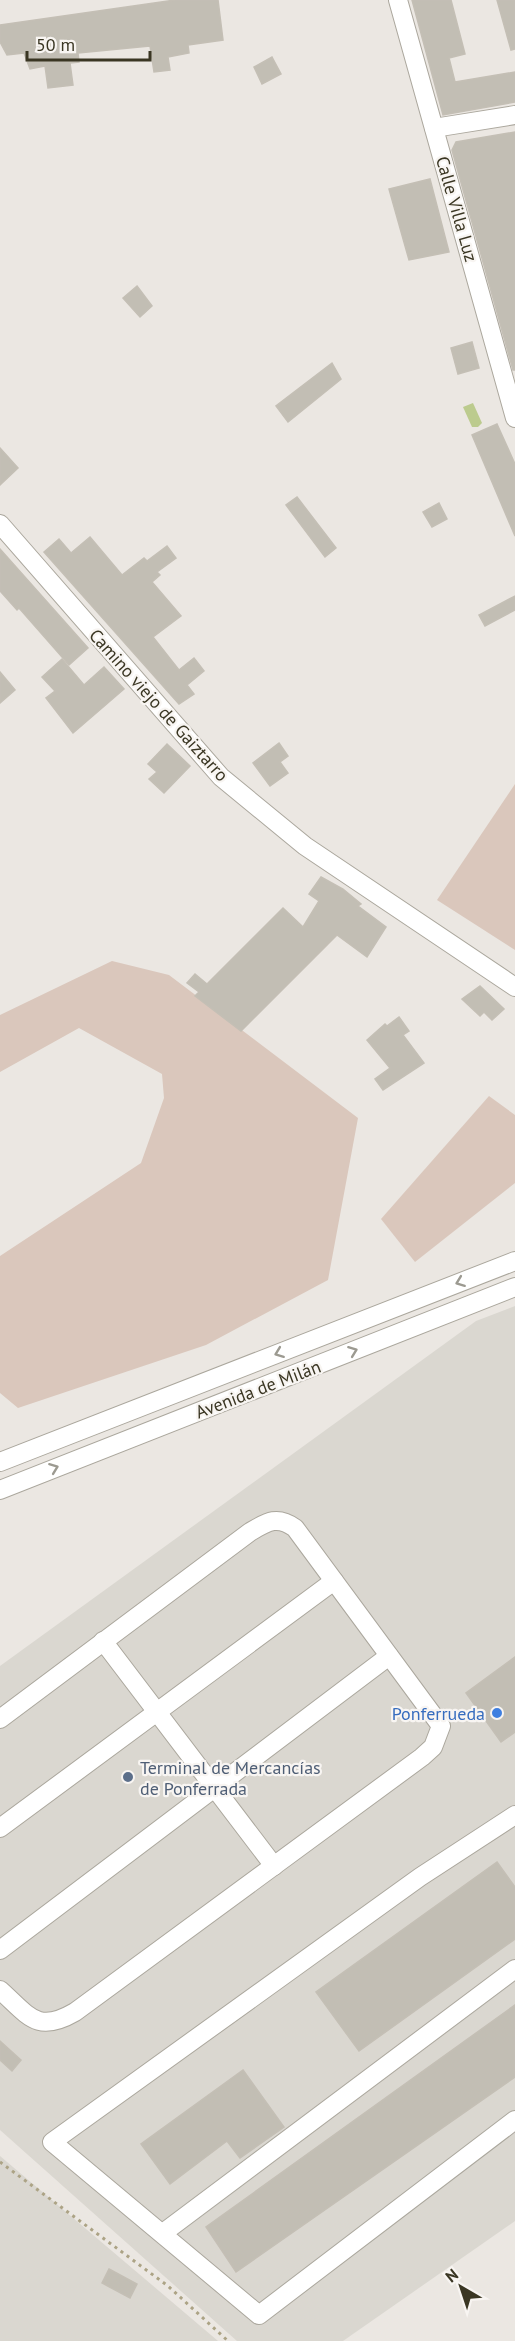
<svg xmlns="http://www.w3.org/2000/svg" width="515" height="2341" viewBox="0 0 515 2341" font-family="'PT Sans',sans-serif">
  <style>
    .built { fill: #dad7d0 }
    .green { fill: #dac7bc }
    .water { fill: #bccb8e }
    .building { fill: #c2beb4; stroke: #c4bfb5; stroke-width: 1.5 }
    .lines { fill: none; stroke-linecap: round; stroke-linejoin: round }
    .minor-casing { stroke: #aba79d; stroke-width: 20 }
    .path { stroke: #aca385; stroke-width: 3; stroke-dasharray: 3 4.5; stroke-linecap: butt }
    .minor { stroke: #fff; stroke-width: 18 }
    .oneway { stroke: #9c9a91 }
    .shop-dot { fill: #3f7fe0; stroke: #f8f5f2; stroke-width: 2 }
    .service-dot { fill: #5c6f8a; stroke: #f8f5f2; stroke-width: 2 }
    .labels { text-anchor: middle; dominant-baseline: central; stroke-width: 4.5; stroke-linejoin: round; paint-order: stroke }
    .street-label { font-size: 18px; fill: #3a3623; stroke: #f8f5f2 }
    .shop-label { font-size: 18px; fill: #366cbe; stroke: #f8f5f2; text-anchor: end }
    .service-label { font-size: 18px; fill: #4e5e75; stroke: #f8f5f2; text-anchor: start }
  </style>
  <rect width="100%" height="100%" fill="#ebe7e2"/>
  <g class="built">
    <path d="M515 1306V2221L343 2341H237L0 2130V1666L476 1321Z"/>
    <path d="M0 2156 218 2341H0Z"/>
  </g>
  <g class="green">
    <path d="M515 784V950L437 900Z"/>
    <path d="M112 961 169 975 358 1118 328 1280 206 1345 18 1408 0 1393V1256L141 1163 164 1098 162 1074 79 1028 0 1072V1015Z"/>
    <path d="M489 1096 515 1115V1183L415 1262 381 1219Z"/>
  </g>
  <path class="water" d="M473 403 482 423 478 427H472L463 407Z"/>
  <g class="building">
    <path d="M175 0H218L223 40 188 45 189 53 168 57 170 70 154 72 150 46 78 53 79 62 70 63 73 85 48 88 45 66 30 69 24 53 7 55 0 42V25Z"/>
    <path d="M412 0H451L465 54 449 58 455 82 515 72V102L443 115Z"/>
    <path d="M497 0H515V49L511 50Z"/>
    <path d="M272 57 281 74 262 84 254 67Z"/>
    <path d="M515 132V370H513L452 150 456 142Z"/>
    <path d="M430 179 449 252 409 260 389 189Z"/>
    <path d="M137 286 152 306 140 317 123 298Z"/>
    <path d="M472 342 479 368 458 374 451 348Z"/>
    <path d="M332 363 341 379 288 422 276 406Z"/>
    <path d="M497 424 515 464V536L472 435Z"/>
    <path d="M0 448 18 468 0 485Z"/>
    <path d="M297 497 336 548 325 557 286 505Z"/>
    <path d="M439 503 447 519 432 527 423 512Z"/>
    <path d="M90 537 122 575 144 558 147 561 167 546 176 558 157 572 160 575 152 582 181 616 153 637 179 670 194 658 204 671 187 685 194 694 179 704 44 552 59 539 71 553Z"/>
    <path d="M0 549 88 648 69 665 19 608 17 610 0 591Z"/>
    <path d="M515 596V610L485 626 479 615Z"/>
    <path d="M62 659 84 685 104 667 124 689 73 733 46 698 55 691 42 677Z"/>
    <path d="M0 672 15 690 0 703Z"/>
    <path d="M279 743 288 756 280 762 288 773 270 786 253 763Z"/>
    <path d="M167 744 190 766 164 793 149 779 157 772 148 764Z"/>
    <path d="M321 877 343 889 361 904 358 906 386 927 367 957 337 935 241 1031 195 996 199 992 187 983 195 974 207 984 283 908 303 927 319 901 309 894Z"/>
    <path d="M480 986 504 1009 492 1020 484 1012 480 1016 462 999Z"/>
    <path d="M399 1017 409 1031 403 1035 424 1063 383 1090 375 1079 390 1068 367 1040 385 1024 387 1026Z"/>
    <path d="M515 1657V1732L501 1742 466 1693Z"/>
    <path d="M497 1862 515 1887V1939L359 2051 316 1992Z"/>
    <path d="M515 2005V2077L236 2272 206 2227Z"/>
    <path d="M0 2041 21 2060 12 2071 0 2060Z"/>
    <path d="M243 2070 284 2127 240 2158 227 2141 170 2184 141 2144Z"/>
    <path d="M109 2269 137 2284 130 2298 102 2283Z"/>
  </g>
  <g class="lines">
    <defs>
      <g id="minor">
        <path d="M398 0 515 418"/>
        <path d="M434 128 515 115"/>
        <path d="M0 524 221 777 305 846 515 987"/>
        <path d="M0 1462 515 1261"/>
        <path d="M0 1490 515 1287"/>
        <path d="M103 1641 274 1866"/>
        <path d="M0 1719 250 1532C267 1522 277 1515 295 1528L441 1726 433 1747 422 1757 75 2012C37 2034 29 2016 0 1990"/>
        <path d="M515 1815 420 1877 52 2142 259 2315 515 2120"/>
        <path d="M0 1828 334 1581"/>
        <path d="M0 1950 389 1656"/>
        <path d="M163 2233 515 1969"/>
      </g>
    </defs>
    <use href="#minor" class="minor-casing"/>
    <path class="path" d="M0 2162 168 2286 228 2341"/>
    <use href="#minor" class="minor"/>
  </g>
  <defs><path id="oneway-chevron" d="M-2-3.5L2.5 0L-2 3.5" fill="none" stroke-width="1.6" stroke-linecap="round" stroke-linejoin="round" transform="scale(1.5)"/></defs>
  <g class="oneway">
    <use href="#oneway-chevron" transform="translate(460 1282) rotate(159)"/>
    <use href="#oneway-chevron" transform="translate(353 1351) rotate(-21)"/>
    <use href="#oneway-chevron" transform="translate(279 1353) rotate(159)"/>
    <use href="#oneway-chevron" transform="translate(54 1468) rotate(-21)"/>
  </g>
  <circle class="shop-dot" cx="497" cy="1713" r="6"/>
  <circle class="service-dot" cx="128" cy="1777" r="6"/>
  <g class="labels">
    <g class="street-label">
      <text transform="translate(457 209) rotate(74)">Calle Villa Luz</text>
      <text transform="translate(159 705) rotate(48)">Camino viejo de Gaiztarro</text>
      <text transform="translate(258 1389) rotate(-21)">Avenida de Milán</text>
    </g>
    <g class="shop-label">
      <text x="485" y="1713">Ponferrueda</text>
    </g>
    <g class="service-label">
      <text x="140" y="1767">Terminal de Mercancías<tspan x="140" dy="21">de Ponferrada</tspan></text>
    </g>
  </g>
  <g transform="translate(461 2287) rotate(321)" stroke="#f8f5f2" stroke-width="4.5" paint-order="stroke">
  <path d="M0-4.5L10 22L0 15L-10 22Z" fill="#3a3623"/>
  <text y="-9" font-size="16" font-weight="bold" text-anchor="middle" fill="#3a3623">N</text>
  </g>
  <path d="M27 51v9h123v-9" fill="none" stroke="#3a3623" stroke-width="3"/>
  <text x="36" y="51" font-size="18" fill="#3a3623" stroke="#f8f5f2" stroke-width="4.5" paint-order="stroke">50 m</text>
</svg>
